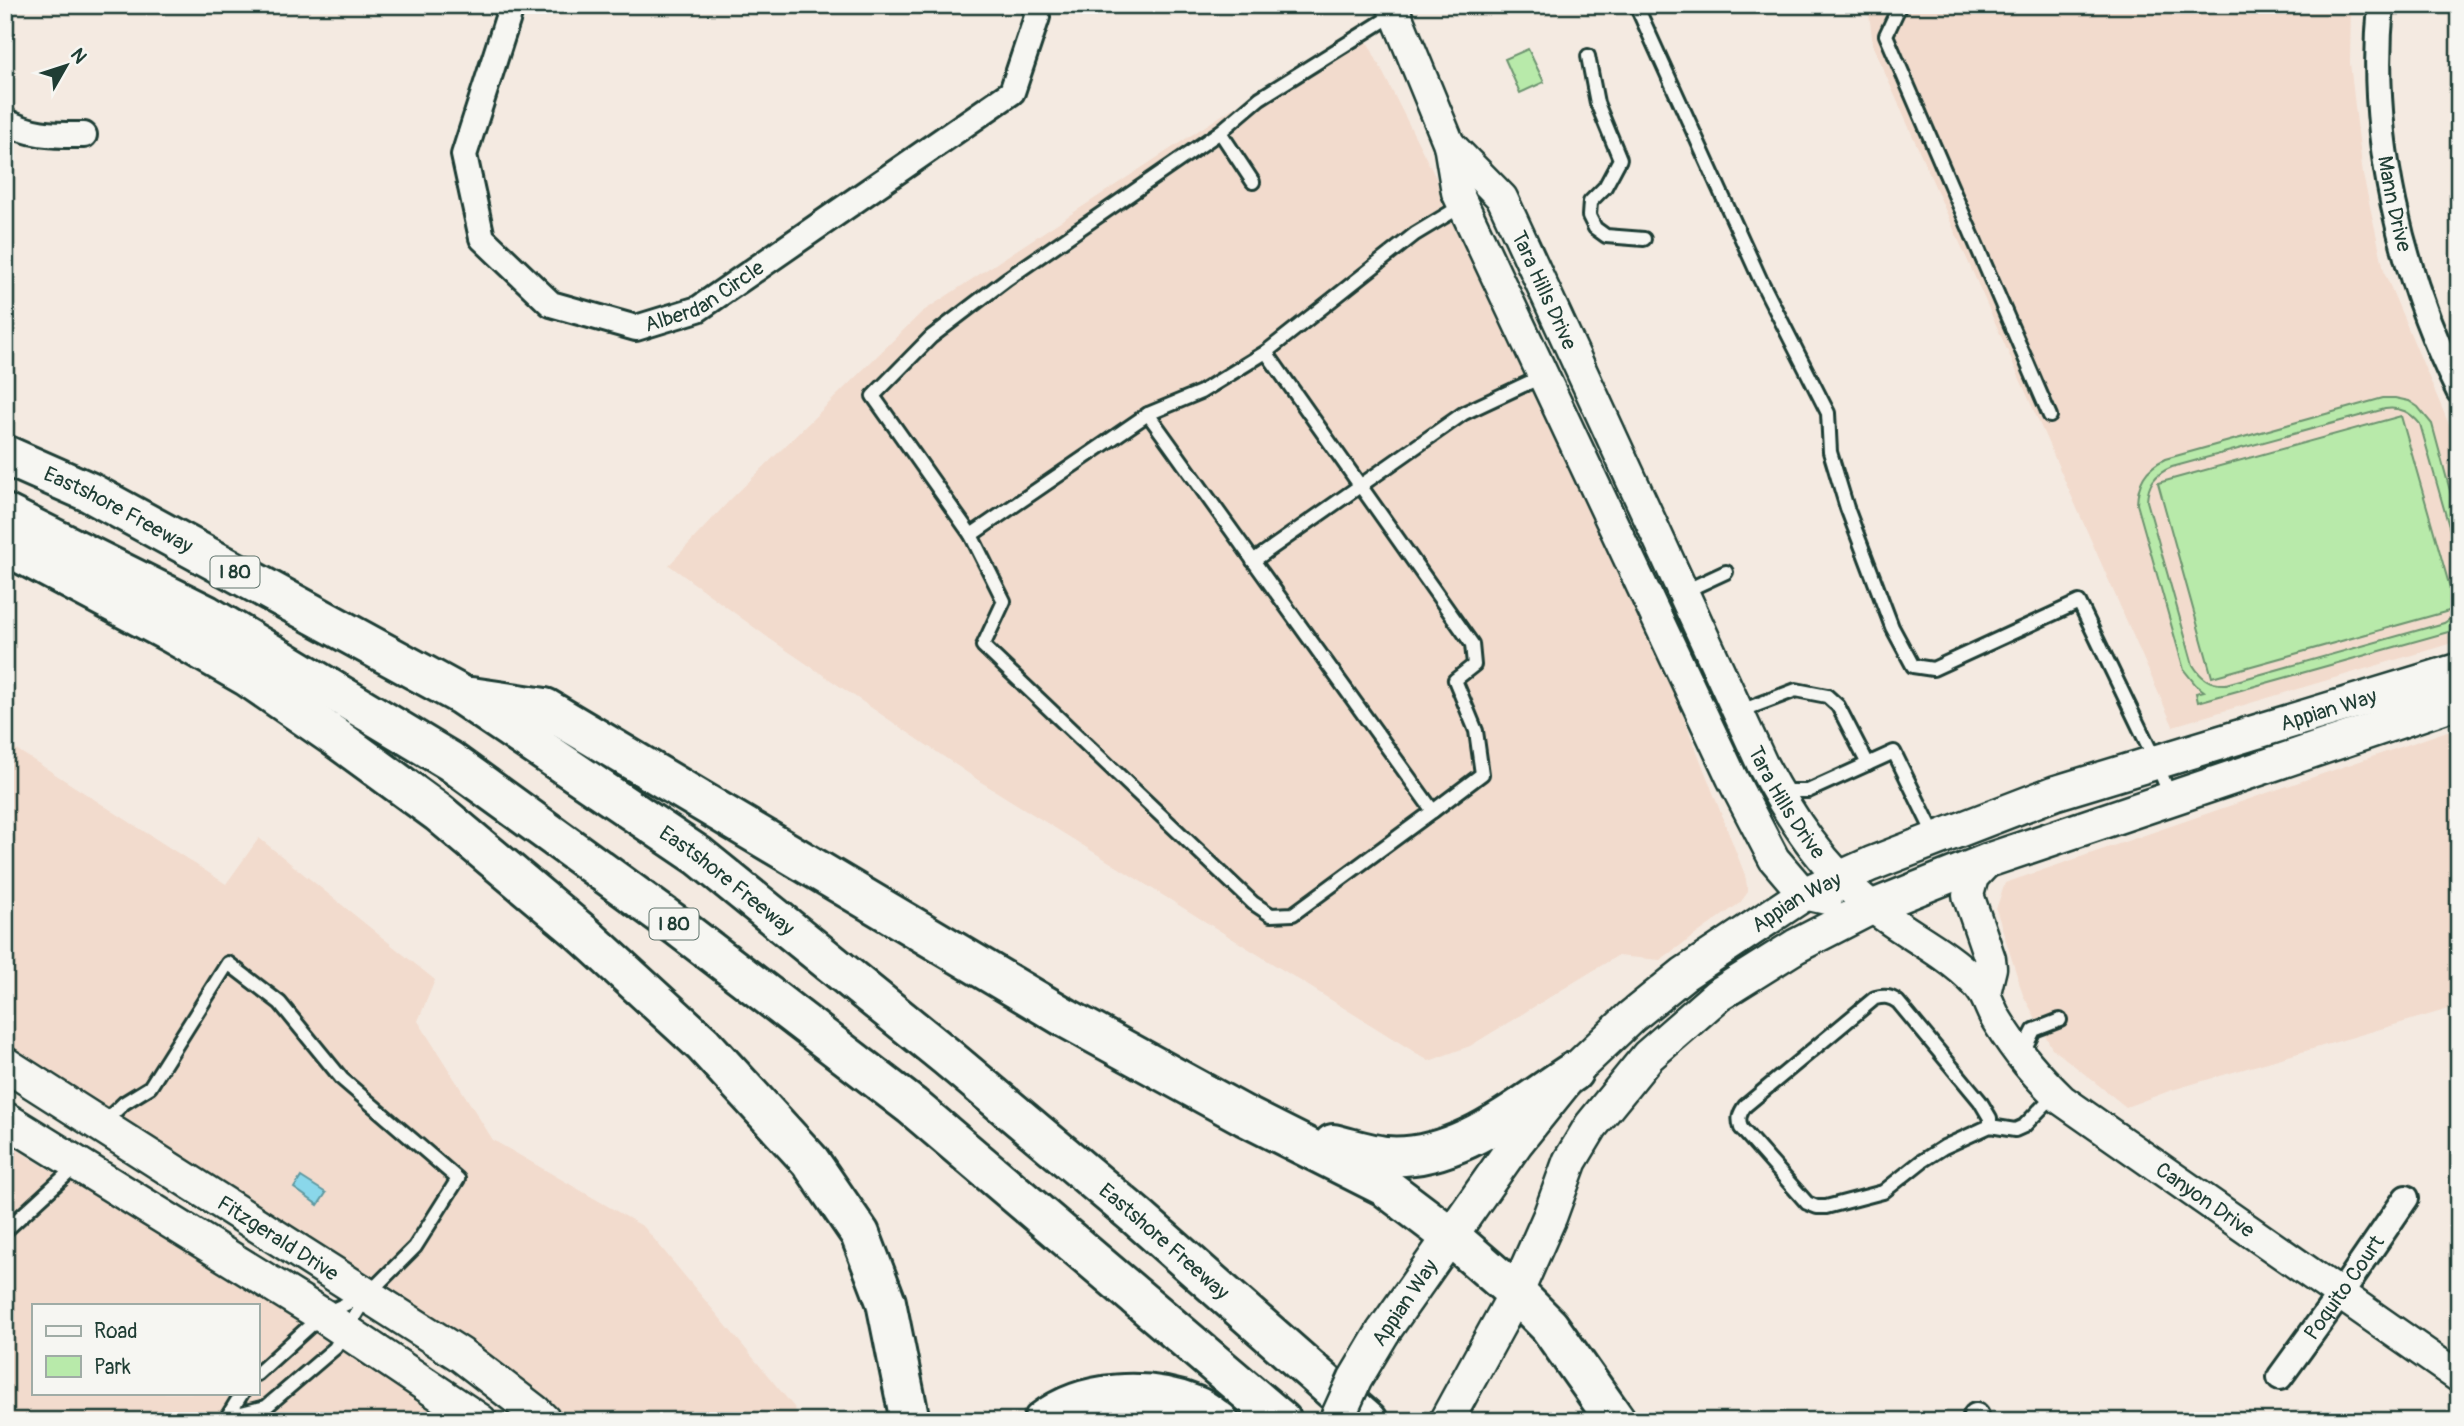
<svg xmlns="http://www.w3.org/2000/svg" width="2464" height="1426" viewBox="0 0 2464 1426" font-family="Pangolin,sans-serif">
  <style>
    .built { fill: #f2dbcd; fill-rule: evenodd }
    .green { fill: #b8eaaa; stroke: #6c946f; stroke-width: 2 }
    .water { fill: #8ad7ea; stroke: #5f99a1; stroke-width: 2 }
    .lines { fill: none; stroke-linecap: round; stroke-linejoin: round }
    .service-casing { stroke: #1f3d34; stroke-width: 18 }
    .minor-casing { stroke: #1f3d34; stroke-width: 30 }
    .tertiary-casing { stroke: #1f3d34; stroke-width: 35 }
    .secondary-casing { stroke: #1f3d34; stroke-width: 38 }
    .motorway-casing { stroke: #1f3d34; stroke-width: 44 }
    .service { stroke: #f6f6f2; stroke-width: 12 }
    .minor { stroke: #f6f6f2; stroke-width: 24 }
    .tertiary { stroke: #f6f6f2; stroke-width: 30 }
    .secondary { stroke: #f6f6f2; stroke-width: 33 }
    .motorway { stroke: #f6f6f2; stroke-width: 38 }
    .secondary-bridge-casing { stroke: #1f3d34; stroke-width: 38; stroke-linecap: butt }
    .secondary-bridge { stroke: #f6f6f2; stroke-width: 33 }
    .labels { text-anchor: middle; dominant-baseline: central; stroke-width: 6; stroke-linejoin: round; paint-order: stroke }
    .shield { fill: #f6f6f2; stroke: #60746d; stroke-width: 2 }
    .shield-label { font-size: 19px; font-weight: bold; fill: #1f3d34 }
    .street-label { font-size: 21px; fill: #1f3d34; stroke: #f6f6f2 }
  </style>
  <rect width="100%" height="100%" fill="#f4eae1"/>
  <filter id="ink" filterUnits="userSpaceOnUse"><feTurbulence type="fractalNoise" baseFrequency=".0143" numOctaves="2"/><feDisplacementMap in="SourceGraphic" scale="14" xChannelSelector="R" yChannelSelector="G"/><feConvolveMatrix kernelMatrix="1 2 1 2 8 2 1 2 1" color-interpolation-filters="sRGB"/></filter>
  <g filter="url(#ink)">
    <g class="built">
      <path d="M1868 5H2351L2350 63 2363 175 2385 274 2459 448V641L2173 726 1873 46Z"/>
      <path d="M1359 25 1533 371 1677 700 1745 875 1748 892 1740 903 1660 960 1617 956 1470 1046 1429 1061 981 782 770 639 669 565 730 500 922 312Z"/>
      <path d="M2459 727V1006L2172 1090 2126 1107 2052 1048 2023 995 1996 909 2005 883Z"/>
      <path d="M5 742 226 884 259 838 435 980 418 1021 493 1140 644 1227 794 1407 800 1421H535L5 1058Z"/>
      <path d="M5 1142 45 1167 229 1265 462 1421H5ZM33 1305H257V1393H33Z"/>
    </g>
    <g class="green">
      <path d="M1528 49 1544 82 1520 93 1505 59Z"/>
      <path d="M2383 398H2395L2409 401 2418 407 2432 424 2459 524V562L2420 424C2410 412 2401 407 2385 409L2172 467C2155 474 2148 484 2147 501L2193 665C2201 678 2210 685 2226 684L2444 623 2459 613V629L2198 702 2196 693 2204 691 2196 685 2184 670 2137 504C2138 482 2145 469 2165 459Z"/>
      <path d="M2401 416 2456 609 2212 677 2158 483Z"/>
    </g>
    <path class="water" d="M301 1177 326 1193 318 1205 294 1188Z"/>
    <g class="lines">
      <defs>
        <g id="service">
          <path d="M1636 5 1760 279 1828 413 1830 452 1847 508 1892 627 1913 666 1933 669 2079 602 2156 762 2171 798"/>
          <path d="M1900 5 1886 35 2050 416"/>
          <path d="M1588 56 1597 103 1620 159 1605 187 1590 202 1589 216 1595 228 1606 236 1644 239"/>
          <path d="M1220 132 1260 98 1396 13"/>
          <path d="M1266 352 1472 644 1474 665 1455 680 1476 731 1482 774 1433 811"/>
          <path d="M1148 414 1433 811 1293 914 1271 915 1253 903 983 646 1004 601 971 535 873 396 931 337 1007 279 1220 132 1253 182"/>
          <path d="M971 535 1148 414 1201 392 1266 352 1415 234 1463 205"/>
          <path d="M1253 561 1464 413 1543 376"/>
          <path d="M1683 592 1726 572"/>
          <path d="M1738 712 1796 690 1827 696 1838 706 1868 764"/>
          <path d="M1778 791H1808L1894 752 1936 838"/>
          <path d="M2022 1054 2034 1030 2060 1020"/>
          <path d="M101 1125 124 1103 150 1087 228 963 280 1003 342 1079 458 1179 415 1247 368 1294 335 1348 266 1407 229 1416"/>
          <path d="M1990 1126V1118L1980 1101 1898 1002C1890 996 1885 996 1875 998L1745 1106C1739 1114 1738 1119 1741 1128L1807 1203 1817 1207H1826L1883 1192 1922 1161 1944 1147 1990 1126 2015 1130 2024 1126 2055 1094"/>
          <path d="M5 1231 77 1165"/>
          <path d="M257 1374 322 1315 361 1297"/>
          <path d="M226 1419 242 1393"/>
        </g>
        <g id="minor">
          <path id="s1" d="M512 5 464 155 482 238 551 304 636 328 698 309 1012 92 1037 17 1034 5"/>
          <path id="s2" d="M2381 5C2368 136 2401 274 2459 391"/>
          <path d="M5 121C31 136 55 135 84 135"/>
          <path id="s3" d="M2280 1377 2341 1293 2406 1198"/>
          <path d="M1976 1416V1421"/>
        </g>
        <g id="tertiary">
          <path d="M1392 5 1449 144 1457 192 1732 778 1774 859 1804 894 1827 899"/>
          <path id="s4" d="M1449 144 1502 198 1762 764C1790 817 1824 869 1871 906 1904 933 1945 951 1974 981 1989 996 1988 1006 1998 1022 2018 1054 2035 1074 2062 1100L2459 1377"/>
          <path d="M1985 993 1991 968 1990 959 1968 895 1973 877 1989 860"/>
        </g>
        <g id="secondary">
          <path id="s5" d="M5 1064 461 1355 534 1411 544 1421"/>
          <path d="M5 1119 322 1315 480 1421"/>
          <path id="s6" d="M1383 1332 1516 1143 1573 1072 1631 1017 1684 974 1804 894 1871 864 2055 793 2459 670"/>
          <path d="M1446 1421 1516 1293 1550 1216 1570 1161 1591 1126 1648 1056 1718 995 1796 946 1872 907 1989 860 2459 701"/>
        </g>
        <g id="motorway">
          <path id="s7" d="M5 455 89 492 461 695 699 856 947 1057 1136 1216 1368 1421"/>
          <path d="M5 514 207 615 450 761 680 928 912 1106 1282 1421"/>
          <path d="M5 545 171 633 248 677 335 737 439 813 582 933 703 1044 810 1161 860 1234 886 1302 910 1421"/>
          <path d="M471 697 545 708 1066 1018 1245 1116 1384 1186 1450 1236 1516 1293 1549 1326 1616 1421"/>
          <path d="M1333 1144C1350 1148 1368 1154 1385 1156 1456 1162 1517 1108 1573 1072"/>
          <path d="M1043 1421C1084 1389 1149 1387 1196 1406 1204 1409 1211 1416 1219 1421"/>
        </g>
      </defs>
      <use href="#service" class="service-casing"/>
      <use href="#minor" class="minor-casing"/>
      <use href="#tertiary" class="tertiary-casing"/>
      <use href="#secondary" class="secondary-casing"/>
      <use href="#motorway" class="motorway-casing"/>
      <use href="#service" class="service"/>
      <use href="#minor" class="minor"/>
      <use href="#tertiary" class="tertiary"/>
      <use href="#secondary" class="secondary"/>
      <use href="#motorway" class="motorway"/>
      <defs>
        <path id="secondary-bridge" d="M1336 1421 1355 1379 1383 1332"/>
      </defs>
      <use href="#secondary-bridge" class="secondary-bridge-casing"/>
      <use href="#secondary-bridge" class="secondary-bridge"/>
    </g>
  </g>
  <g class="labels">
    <g class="shield">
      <rect x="210.5" y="556.5" width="49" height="31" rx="5"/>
      <rect x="649.5" y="908.5" width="49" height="31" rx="5"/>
    </g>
    <g class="shield-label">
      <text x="235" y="572">I 80</text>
      <text x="674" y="924">I 80</text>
    </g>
    <g class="street-label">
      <text stroke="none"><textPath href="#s2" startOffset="200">Mann Drive</textPath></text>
      <text stroke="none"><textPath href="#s4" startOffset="177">Tara Hills Drive</textPath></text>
      <text stroke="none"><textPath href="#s1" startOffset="502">Alberdan Circle</textPath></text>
      <text stroke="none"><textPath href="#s7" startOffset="126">Eastshore Freeway</textPath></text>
      <text stroke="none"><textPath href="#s6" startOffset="1171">Appian Way</textPath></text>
      <text stroke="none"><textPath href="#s4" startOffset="744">Tara Hills Drive</textPath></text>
      <text stroke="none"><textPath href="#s7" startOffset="840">Eastshore Freeway</textPath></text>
      <text stroke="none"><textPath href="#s6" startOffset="604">Appian Way</textPath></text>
      <text stroke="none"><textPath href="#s4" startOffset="1330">Canyon Drive</textPath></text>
      <text stroke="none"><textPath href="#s5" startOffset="324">Fitzgerald Drive</textPath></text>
      <text stroke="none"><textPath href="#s7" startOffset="1407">Eastshore Freeway</textPath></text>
      <text stroke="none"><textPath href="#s3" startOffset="110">Poquito Court</textPath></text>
      <text transform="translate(1405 1303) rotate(-56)">Appian Way</text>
    </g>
  </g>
  <rect width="2464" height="1426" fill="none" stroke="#f6f6f2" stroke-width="28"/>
  <rect x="14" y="14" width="2436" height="1398" fill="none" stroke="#1f3d34" stroke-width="2.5" filter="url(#ink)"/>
  <rect x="32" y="1304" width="228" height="91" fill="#f6f6f2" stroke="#a0aca6" stroke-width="2"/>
  <rect x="46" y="1326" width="35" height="10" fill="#f6f6f2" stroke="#a0aca6" stroke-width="2"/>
  <text x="94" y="1338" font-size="21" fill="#1f3d34">Road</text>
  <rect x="46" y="1356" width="35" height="21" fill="#b8eaaa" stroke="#a0aca6" stroke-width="2"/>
  <text x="94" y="1374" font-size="21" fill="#1f3d34">Park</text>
  <g transform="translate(66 66) rotate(51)" stroke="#f6f6f2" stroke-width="5" paint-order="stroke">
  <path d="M0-5L12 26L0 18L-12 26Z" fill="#1f3d34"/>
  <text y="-10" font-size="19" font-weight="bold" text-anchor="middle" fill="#1f3d34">N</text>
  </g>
</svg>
